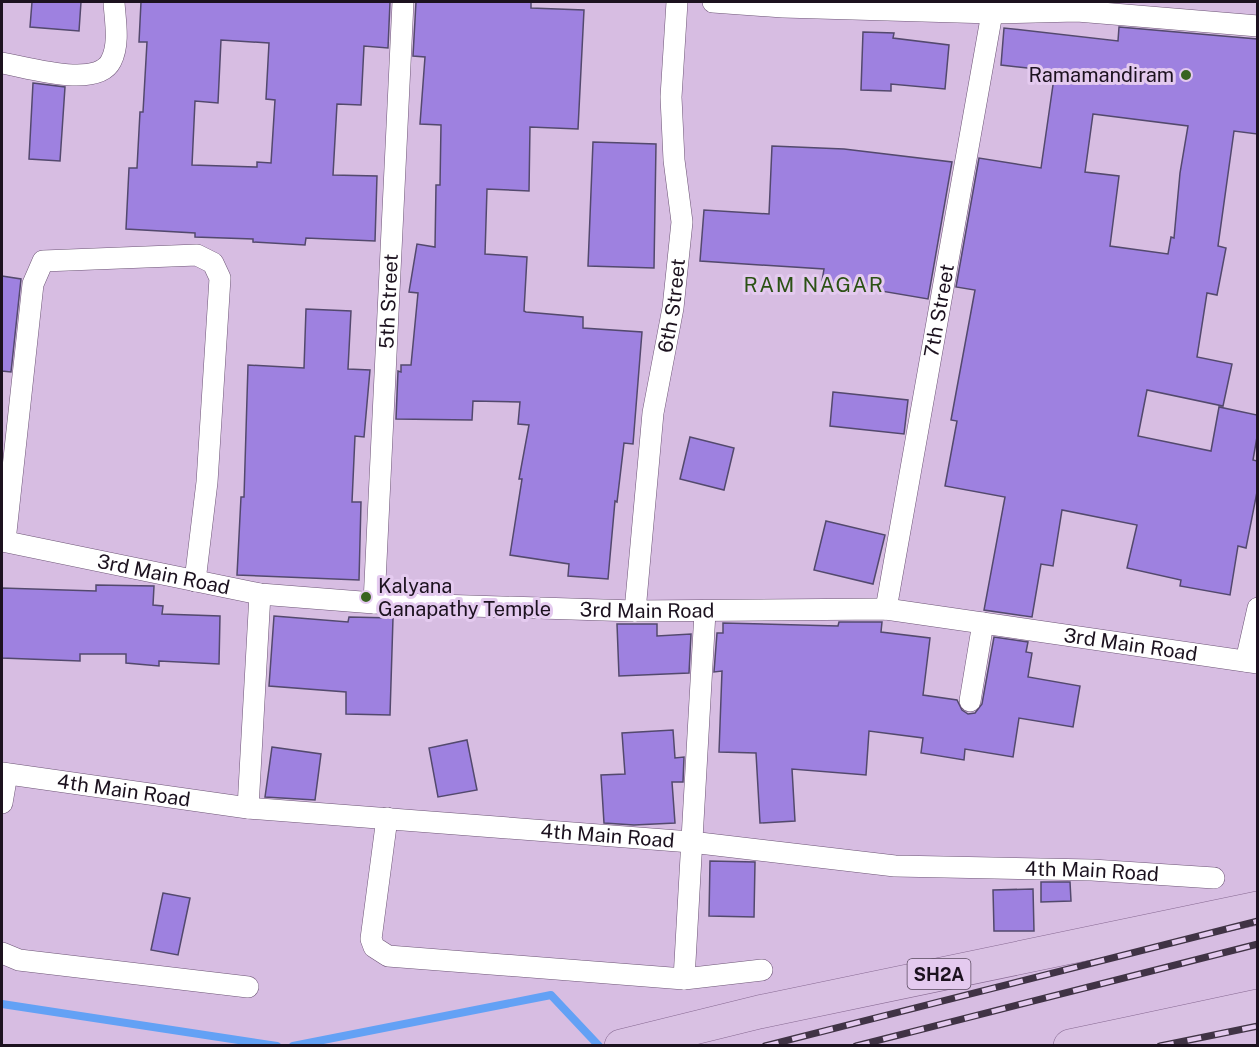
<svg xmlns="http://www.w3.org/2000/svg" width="1259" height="1047" viewBox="0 0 1259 1047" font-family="'Public Sans',sans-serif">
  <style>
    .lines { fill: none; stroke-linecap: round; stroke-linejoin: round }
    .stream { stroke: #63a1f5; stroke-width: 8 }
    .building { fill: #9e81e0; stroke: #53496d; stroke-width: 1.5; fill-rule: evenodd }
    .street-casing { stroke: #6d5576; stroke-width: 22 }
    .primary-casing { stroke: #876992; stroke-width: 34 }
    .street { stroke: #fff; stroke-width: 21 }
    .primary { stroke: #d9c1e3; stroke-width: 33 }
    .rail-casing { stroke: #403345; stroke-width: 7 }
    .rail { stroke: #e4caef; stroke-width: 4.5; stroke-dasharray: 14; stroke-linecap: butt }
    .poi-dot { fill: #386320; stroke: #e4caef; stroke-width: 2 }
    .labels { text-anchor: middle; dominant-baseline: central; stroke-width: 6; stroke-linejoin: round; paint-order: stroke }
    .shield { fill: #e4caef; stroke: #58495d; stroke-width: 1.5 }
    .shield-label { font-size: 18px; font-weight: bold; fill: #1c121f }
    .poi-label { font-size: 20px; fill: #1c121f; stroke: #e4caef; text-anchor: end }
    .street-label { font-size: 20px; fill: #1c121f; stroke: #e4caef }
    .neighbourhood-label { font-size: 21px; letter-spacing: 1.5px; fill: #2b5114; stroke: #e4caef }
  </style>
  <rect width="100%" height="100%" fill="#d7bde2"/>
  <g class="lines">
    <g class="stream">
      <path d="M2 1004 277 1046"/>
      <path d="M293 1046 551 995 599 1046"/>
    </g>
  </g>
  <g class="building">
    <path d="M32 2H81L79 31 30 27Z"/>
    <path d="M141 2H390L388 48 364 46 361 105 337 104 333 175 377 176 375 241 306 238 305 245 253 242V239L195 237V233L126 229 129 168H137L140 112H143L147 42H139ZM221 40 269 43 266 99 275 100 271 163 257 162V167L192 165 195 101 218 103Z"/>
    <path d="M416 2H531V8L584 10 578 129 530 127 529 191 487 189 485 254 527 257 524 311 526 312 583 317V328L642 332 633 444 624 443 617 502 615 501 608 579 568 576 569 564 510 555 522 479H519L529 425 518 424 520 402 473 401 472 420 396 419 398 371 401 372V365H411L418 293 409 292 417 244 435 247 436 185H440L441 125 420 124 425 57 413 56Z"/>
    <path d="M1119 27 1257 39V134L1234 131 1218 246 1226 248 1217 295 1207 293 1197 357 1232 364 1223 406 1147 390 1138 436 1211 451 1219 407 1257 415V437L1253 460 1257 461V492L1246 548 1238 546 1230 595 1180 586 1181 580 1127 568 1137 525 1062 510 1053 566 1041 564 1032 617 984 610 1005 497 945 486 957 421 951 420 975 290 956 287 979 158 1041 168 1055 71 1001 65 1004 28 1118 41ZM1093 114 1188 126 1180 173 1174 238 1171 237 1168 254 1110 246 1119 176 1085 172Z"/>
    <path d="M863 32 894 33 893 38 949 45 945 89 891 84V91L861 90Z"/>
    <path d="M33 83 65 87 60 161 29 159Z"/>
    <path d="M593 142 656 144 654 268 588 266Z"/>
    <path d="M772 146 844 149 952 162 928 299 822 281 824 269 700 261 704 210 769 214Z"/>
    <path d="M2 276 21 279 11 372 2 371Z"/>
    <path d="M306 309 351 311 348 369 370 370 364 437 355 436 352 502H361L359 580 237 575 241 497H244L248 365 304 368Z"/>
    <path d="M833 392 908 400 904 434 830 426Z"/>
    <path d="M690 437 734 448 724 490 680 479Z"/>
    <path d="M826 521 885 535 873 584 814 570Z"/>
    <path d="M96 585 154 586 153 605 163 606 162 614 220 616 219 664 159 661V666L126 663V654H80V661L2 658V588L96 591Z"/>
    <path d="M274 616 348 622 349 617 393 618 390 715 346 714V692L269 686Z"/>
    <path d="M839 622H882L881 632 930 638 923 695 957 700 962 710 968 714 975 713 982 704 994 637 1028 642 1026 652 1032 653 1028 677 1080 686 1073 727 1019 718 1013 757 965 749 964 760 921 753 923 738 869 731 866 775 792 769 795 821 760 823 756 753 719 752 722 671 714 672 717 633H723V623L838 626Z"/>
    <path d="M617 624H657V636L691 634 689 673 619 676Z"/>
    <path d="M673 730 675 758 684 757 683 782H672L675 823 634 825 604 823 601 775 625 774 622 733Z"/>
    <path d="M467 740 477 790 438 797 429 748Z"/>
    <path d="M272 747 321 754 315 800 265 797Z"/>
    <path d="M710 861 755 862 754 917 709 916Z"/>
    <path d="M1041 882H1070L1071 901 1041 902Z"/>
    <path d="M1033 889 1034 931H994L993 890Z"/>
    <path d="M163 893 190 898 178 955 151 950Z"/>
  </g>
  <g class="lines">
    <defs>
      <g id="street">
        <path d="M713 2 783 7 992 13 1077 11 1258 26"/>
        <path d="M2 63C27 67 97 89 111 61 120 44 115 20 114 2"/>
        <path id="s1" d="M2 541 260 594 374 603 635 611 886 609 1258 663"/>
        <path d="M5 541 33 284 43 261 197 255 213 263 220 278 207 482 195 581"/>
        <path id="s2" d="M374 603 403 2"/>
        <path id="s3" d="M886 609 992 13"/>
        <path id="s4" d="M635 611 653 413 673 308 682 222 674 160 671 97 677 2"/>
        <path d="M1246 661 1258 608"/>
        <path d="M970 701 983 623"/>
        <path id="s5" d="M2 773 248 808 691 842 895 866 1092 870 1214 878"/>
        <path d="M2 803 7 774"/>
        <path d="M248 808 260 594"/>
        <path d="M387 818 371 939 374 947 388 956 684 979 762 970"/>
        <path d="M2 953 19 960 248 987"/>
        <path d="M684 979 705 612"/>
      </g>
      <g id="primary">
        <path d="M621 1046 759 1012 1258 908"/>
        <path d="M1070 1046 1258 1006"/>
      </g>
    </defs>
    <use href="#street" class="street-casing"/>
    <use href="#primary" class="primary-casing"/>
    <use href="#street" class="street"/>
    <use href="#primary" class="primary"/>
    <defs>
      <g id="rail">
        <path d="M765 1046 1258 921"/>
        <path d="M856 1046 1258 944"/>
        <path d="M1160 1046 1258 1026"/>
      </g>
    </defs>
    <use href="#rail" class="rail-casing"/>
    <use href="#rail" class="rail"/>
  </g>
  <g class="poi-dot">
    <circle cx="1186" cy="75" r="6"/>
    <circle cx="366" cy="597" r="6"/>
  </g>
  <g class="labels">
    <rect class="shield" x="907.5" y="959" width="63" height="30" rx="4.5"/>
    <g class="shield-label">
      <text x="939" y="974">SH2A</text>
    </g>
    <g class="poi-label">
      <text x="1174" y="75">Ramamandiram</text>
      <text x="378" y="586" text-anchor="start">Kalyana<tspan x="378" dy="23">Ganapathy Temple</tspan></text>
    </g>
    <g class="street-label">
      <text stroke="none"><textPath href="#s2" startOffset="302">5th Street</textPath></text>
      <text stroke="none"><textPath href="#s4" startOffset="308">6th Street</textPath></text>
      <text stroke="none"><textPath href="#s3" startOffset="303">7th Street</textPath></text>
      <text stroke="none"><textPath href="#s1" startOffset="165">3rd Main Road</textPath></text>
      <text stroke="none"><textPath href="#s1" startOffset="651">3rd Main Road</textPath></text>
      <text stroke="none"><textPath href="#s1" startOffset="1137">3rd Main Road</textPath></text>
      <text stroke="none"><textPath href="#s5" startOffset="123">4th Main Road</textPath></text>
      <text stroke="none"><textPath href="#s5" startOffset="609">4th Main Road</textPath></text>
      <text stroke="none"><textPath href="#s5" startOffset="1095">4th Main Road</textPath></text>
    </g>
    <g class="neighbourhood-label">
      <text x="814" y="284">RAM NAGAR</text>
    </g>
  </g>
  <rect width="1259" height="1047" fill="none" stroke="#1c121f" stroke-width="6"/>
</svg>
